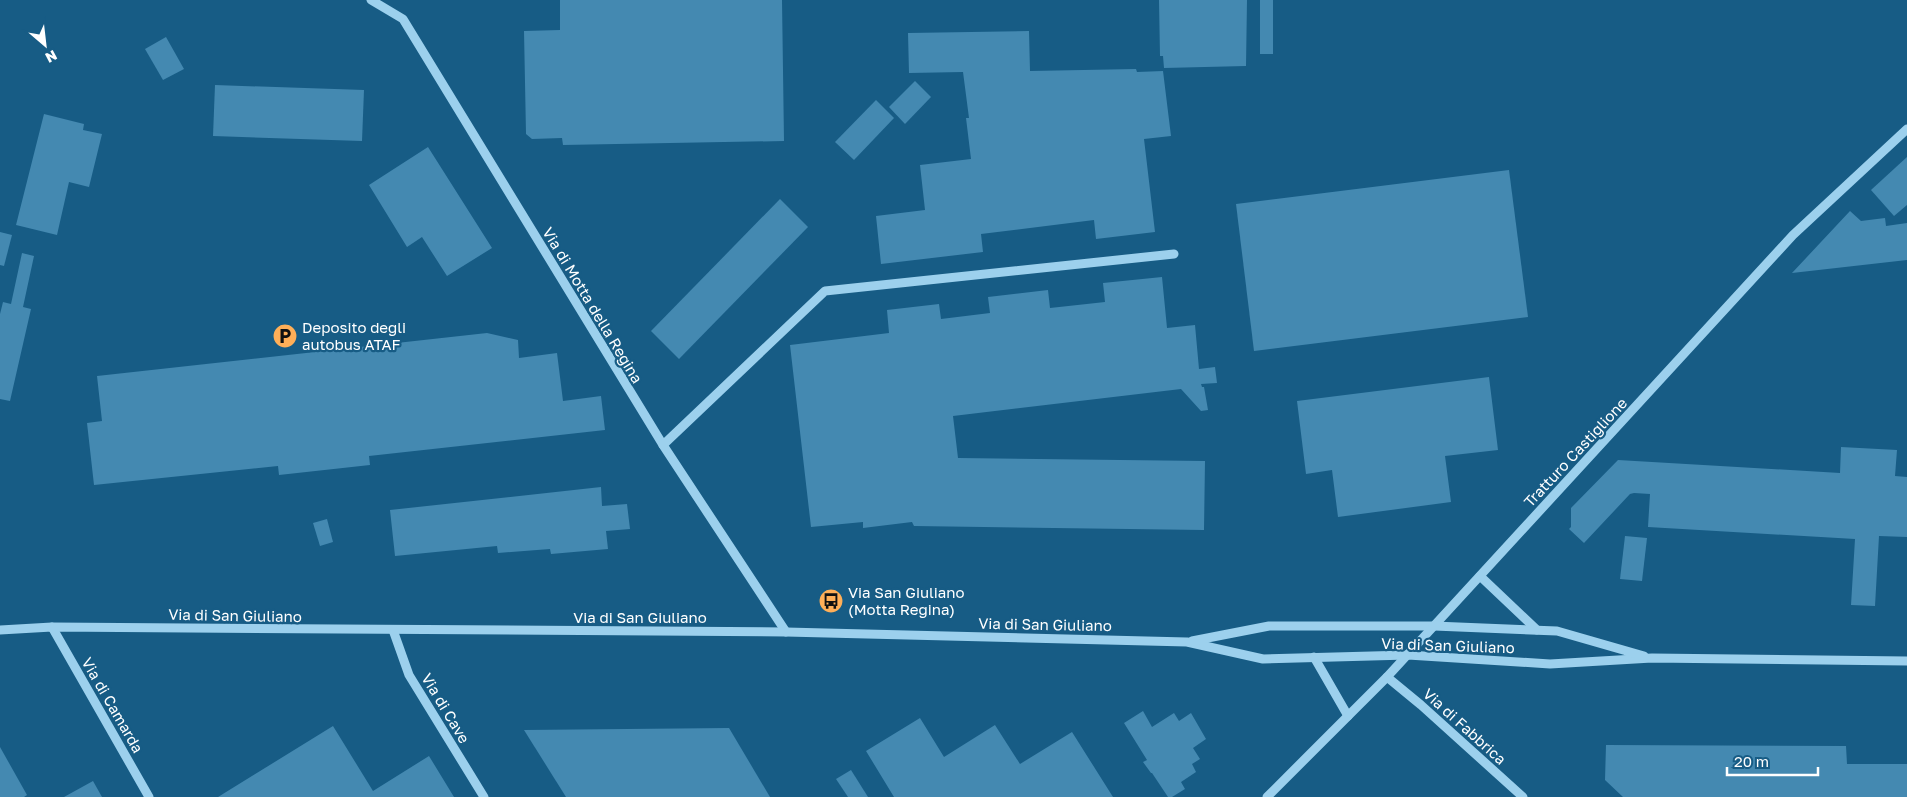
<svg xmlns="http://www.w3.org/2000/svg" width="1907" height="797" viewBox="0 0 1907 797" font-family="'Golos Text',sans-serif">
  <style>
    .building { fill: #4489b1 }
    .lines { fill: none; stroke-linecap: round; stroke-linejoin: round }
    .minor { stroke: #9cd0ed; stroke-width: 9 }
    .labels { text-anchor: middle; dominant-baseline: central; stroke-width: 4.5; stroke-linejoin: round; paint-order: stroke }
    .street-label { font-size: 15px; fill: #fff; stroke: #175c85 }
    .poi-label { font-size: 15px; fill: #fff; stroke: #175c85; text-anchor: start }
  </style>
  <rect width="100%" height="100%" fill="#175c85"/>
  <g class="building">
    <path d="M560 0H782L784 141 563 145 562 138 532 139 526 134 524 31 560 30Z"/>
    <path d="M1159 0H1247L1246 66 1164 68 1163 56H1160Z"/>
    <rect x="1260" y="0" width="13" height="54"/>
    <path d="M1029 31 1030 71 1136 69 1137 72 1163 71 1171 136 1144 139 1155 232 1096 239 1094 220 981 234 983 252 881 264 876 216 925 210 920 165 971 159 966 118H969L963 72 909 73 908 33Z"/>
    <path d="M166 37 184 69 163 80 145 49Z"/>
    <path d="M915 81 931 97 905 124 889 107Z"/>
    <path d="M215 85 364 90 362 141 213 136Z"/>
    <path d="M876 100 894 118 854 160 835 142Z"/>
    <path d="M44 114 84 124 83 130 102 134 89 187 69 182 57 235 16 225Z"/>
    <path d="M428 147 492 248 447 276 422 237 407 247 369 185Z"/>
    <path d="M1907 157V205L1894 216 1871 190Z"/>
    <path d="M1509 170 1528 317 1254 351 1236 204Z"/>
    <path d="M780 199 808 227 679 359 651 331Z"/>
    <path d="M1850 211 1861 221 1885 218 1886 226 1907 223V260L1792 273Z"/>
    <path d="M0 232 12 235 4 266 0 265Z"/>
    <path d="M22 253 34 256 23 307 31 309 10 401 0 399V314L3 302 11 304Z"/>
    <path d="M1162 277 1167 328 1195 325 1199 369 1215 367 1217 383 1201 384 1202 387H1204L1208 410 1201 411 1181 389 953 416 958 458 1205 461 1204 530 914 526 912 522 863 528V522L811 527 790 345 889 333 887 310 939 304 941 319 990 313 988 297 1048 290 1050 308 1105 302 1103 283Z"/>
    <path d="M487 333 518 340 519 358 557 353 563 401 601 396 605 430 369 456 370 465 279 475 278 466 94 485 87 423 102 421 97 376Z"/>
    <path d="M1489 377 1498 450 1445 456 1451 502 1338 517 1332 470 1306 474 1297 401Z"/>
    <path d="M1841 447 1897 450 1895 476 1907 477V537L1879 536 1875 606 1851 605 1855 539 1648 527 1650 494 1634 493 1630 494 1584 543 1569 529 1571 527V508L1618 460 1840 473Z"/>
    <path d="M601 487 602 506 627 504 630 529 606 531 608 549 551 554 550 549 498 553 497 546 395 556 390 510Z"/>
    <path d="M327 519 333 542 320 546 313 523Z"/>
    <path d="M1625 536 1647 538 1642 581 1620 579Z"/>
    <path d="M1143 711 1152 727 1174 713 1179 721 1191 713 1206 739 1193 748 1200 759 1192 764 1196 772 1181 782 1185 789 1172 797H1168L1152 773H1151L1143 762 1147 760 1124 723Z"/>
    <path d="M920 718 944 757 995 725 1020 764 1072 732 1113 797H894L866 751Z"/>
    <path d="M333 726 373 791 429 756 454 797H218Z"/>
    <path d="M729 728 770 797H566L524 730Z"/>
    <path d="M1606 745 1846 746 1847 764H1907V797H1623L1605 780Z"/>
    <path d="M0 747 27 795 24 797H0Z"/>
    <path d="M851 770 868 797H848L836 779Z"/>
    <path d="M93 781 102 797H64Z"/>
  </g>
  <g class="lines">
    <g class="minor">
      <path d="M371 0 403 19 663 445 786 632"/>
      <path d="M663 445 825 291 1174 254"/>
      <path d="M1480 576 1537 630"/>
      <path d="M52 627 149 797"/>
      <path d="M0 630 52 627 786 632 1187 642 1263 659 1408 655 1550 664 1652 658 1907 661"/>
      <path d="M393 630 409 675 484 797"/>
      <path d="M1192 641 1269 626H1434L1557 631 1644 656"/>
      <path d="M1314 657 1348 716"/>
      <path d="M1387 677 1421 705 1523 797"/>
      <path d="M1267 797 1387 677 1793 235 1907 129"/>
    </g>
  </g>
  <defs>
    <symbol id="parking-disc" viewBox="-11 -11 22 22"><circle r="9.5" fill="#ffaf58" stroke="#175c85"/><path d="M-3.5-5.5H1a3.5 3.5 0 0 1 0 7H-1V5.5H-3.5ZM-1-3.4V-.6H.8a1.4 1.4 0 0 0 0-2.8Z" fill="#111"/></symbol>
    <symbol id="bus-disc" viewBox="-11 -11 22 22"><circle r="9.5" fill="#ffaf58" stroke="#175c85"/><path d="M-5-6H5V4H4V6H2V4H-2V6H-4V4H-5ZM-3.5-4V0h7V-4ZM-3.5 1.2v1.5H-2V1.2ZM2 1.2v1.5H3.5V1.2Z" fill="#111"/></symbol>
  </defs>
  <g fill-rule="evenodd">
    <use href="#parking-disc" x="271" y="322" width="28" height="28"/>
    <use href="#bus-disc" x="817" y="587" width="28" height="28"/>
  </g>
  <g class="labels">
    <g class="street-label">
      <text transform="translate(593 305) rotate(59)">Via di Motta della Regina</text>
      <text transform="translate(1575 452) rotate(-47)">Tratturo Castiglione</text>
      <text transform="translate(235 615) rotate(1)">Via di San Giuliano</text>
      <text x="640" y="617">Via di San Giuliano</text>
      <text transform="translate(1045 624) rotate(1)">Via di San Giuliano</text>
      <text transform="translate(1448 645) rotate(2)">Via di San Giuliano</text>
      <text transform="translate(113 705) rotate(60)">Via di Camarda</text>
      <text transform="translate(446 708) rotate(59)">Via di Cave</text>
      <text transform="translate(1465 726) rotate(42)">Via di Fabbrica</text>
    </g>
    <g class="poi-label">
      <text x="302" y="327">Deposito degli<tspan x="302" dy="17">autobus ATAF</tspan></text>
      <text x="848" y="592">Via San Giuliano<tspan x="848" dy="17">(Motta Regina)</tspan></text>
    </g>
  </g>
  <g transform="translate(45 45) rotate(152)" stroke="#175c85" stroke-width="4" paint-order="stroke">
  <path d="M0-4L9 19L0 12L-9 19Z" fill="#ffffff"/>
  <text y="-8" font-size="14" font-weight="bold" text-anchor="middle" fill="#ffffff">N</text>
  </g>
  <path d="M1727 767v8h91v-8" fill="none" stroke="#ffffff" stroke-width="2.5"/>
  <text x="1734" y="767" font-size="15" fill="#ffffff" stroke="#175c85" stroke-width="4" paint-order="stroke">20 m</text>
</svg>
